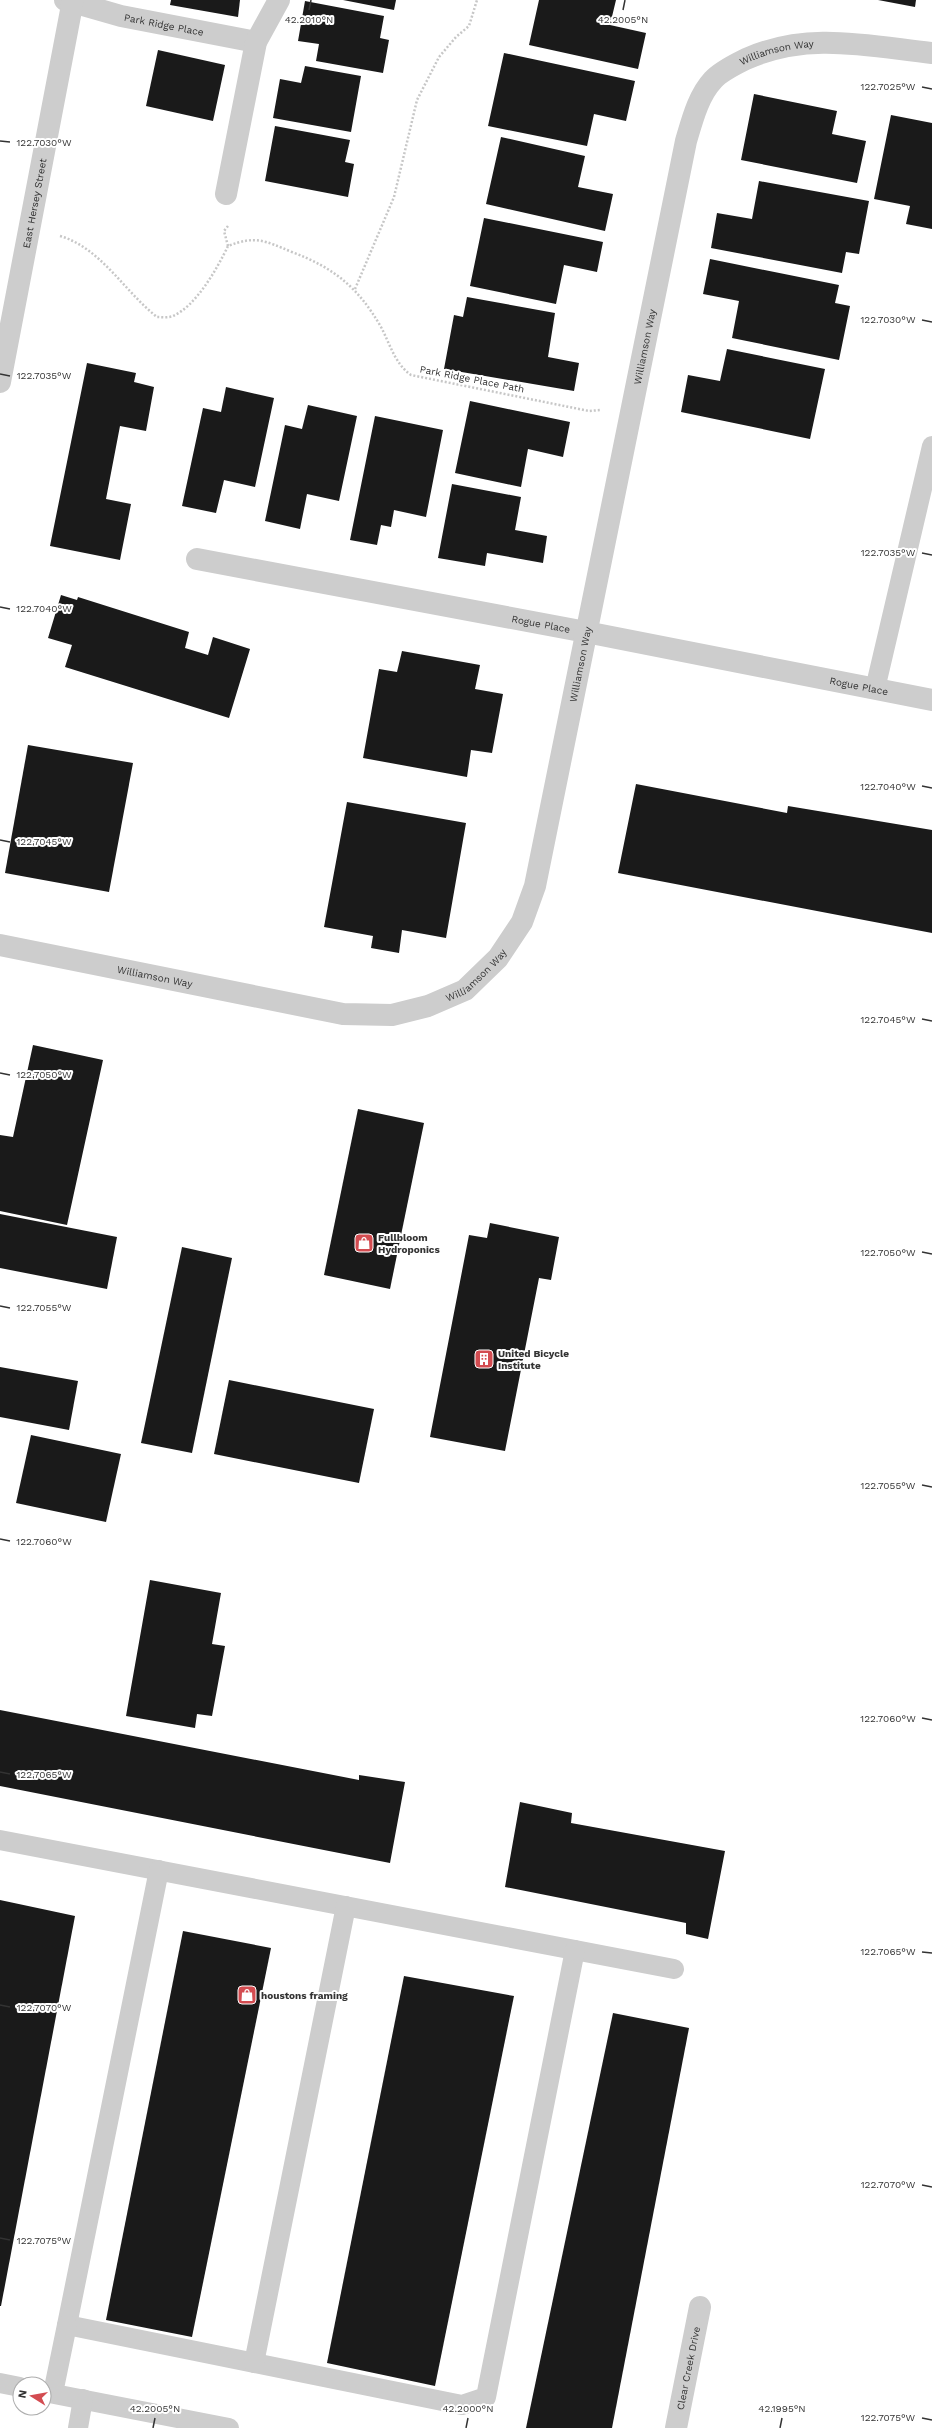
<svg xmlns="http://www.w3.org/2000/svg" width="932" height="2428" viewBox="0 0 932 2428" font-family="'Work Sans',sans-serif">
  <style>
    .building { fill: #1a1a1a }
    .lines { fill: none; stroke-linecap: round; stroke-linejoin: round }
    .path { stroke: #c7c7c7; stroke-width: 2.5; stroke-dasharray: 2 2; stroke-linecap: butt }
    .service { stroke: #cdcdcd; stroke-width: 20 }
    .minor { stroke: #cdcdcd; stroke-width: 22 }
    .tertiary { stroke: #cdcdcd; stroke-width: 22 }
    .ticks { fill: none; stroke: #333; stroke-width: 1.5 }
    .labels { text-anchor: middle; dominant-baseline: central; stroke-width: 4; stroke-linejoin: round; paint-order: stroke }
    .street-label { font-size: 10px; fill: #333; stroke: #fff }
    .poi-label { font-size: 10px; font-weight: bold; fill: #333; stroke: #fff; text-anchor: start }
    .ticks-label { font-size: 10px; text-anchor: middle; fill: #333; stroke: #fff; stroke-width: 4; stroke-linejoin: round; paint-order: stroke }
  </style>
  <rect width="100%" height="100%" fill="#fff"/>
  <g class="building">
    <path d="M171 0H240L238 17 170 5Z"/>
    <path d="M343 0H396L394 10Z"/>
    <path d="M539 0H616L610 25 646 33 638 69 529 45Z"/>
    <path d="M878 0H916L915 7Z"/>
    <path d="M305 1 384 16 380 38 389 40 383 73 316 61 319 44 298 41Z"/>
    <path d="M158 50 225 65 213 121 146 106Z"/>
    <path d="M504 53 635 81 626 121 594 114 587 146 488 126Z"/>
    <path d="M305 66 361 76 351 132 273 118 280 79 301 83Z"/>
    <path d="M754 94 837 111 832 134 866 141 857 183 741 160Z"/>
    <path d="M891 115 932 123V229L906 224 910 206 874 199Z"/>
    <path d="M275 126 350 140 345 162 354 164 348 197 265 181Z"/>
    <path d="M501 137 585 156 578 187 613 194 605 231 486 204Z"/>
    <path d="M759 181 869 201 859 254 846 252 842 273 711 248 717 213 752 219Z"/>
    <path d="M484 218 603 242 597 272 564 265 556 304 470 286Z"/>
    <path d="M710 259 839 285 835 303 850 306 839 360 732 338 739 301 703 294Z"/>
    <path d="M467 297 555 313 548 357 579 363 574 391 444 369 454 315 463 317Z"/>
    <path d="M727 349 825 369 810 439 681 412 688 375 720 381Z"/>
    <path d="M87 363 136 373 134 382 154 387 146 431 120 426 106 499 131 504 120 560 50 546Z"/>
    <path d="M226 387 274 398 255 487 224 480 216 513 182 506 203 408 221 412Z"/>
    <path d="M470 401 570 422 563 457 528 449 521 487 455 473Z"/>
    <path d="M308 405 357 416 339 501 307 494 300 529 265 521 285 425 302 429Z"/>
    <path d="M375 416 443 430 426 517 394 510 391 527 381 525 377 545 350 540Z"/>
    <path d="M452 484 521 497 515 530 547 536 543 563 487 553 485 566 438 558Z"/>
    <path d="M61 595 77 600 78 597 189 632 185 648 208 655 213 637 250 649 229 718 65 667 72 645 48 638Z"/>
    <path d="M402 651 480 665 475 689 503 694 492 753 471 750 467 777 363 758 379 669 397 672Z"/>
    <path d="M28 745 133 763 109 892 5 873Z"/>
    <path d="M636 784 787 813 788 806 932 830V933L618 873Z"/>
    <path d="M347 802 466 823 446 938 402 930 399 953 371 948 373 936 324 927Z"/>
    <path d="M33 1045 103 1060 67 1225 0 1211V1135L13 1137Z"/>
    <path d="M358 1109 424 1123 390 1289 324 1275Z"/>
    <path d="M0 1214 117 1237 107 1289 0 1268Z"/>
    <path d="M490 1223 559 1237 551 1280 539 1278 505 1451 430 1437 469 1235 487 1238Z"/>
    <path d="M182 1247 232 1258 192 1453 141 1443Z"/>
    <path d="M0 1367 78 1381 69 1430 0 1417Z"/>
    <path d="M229 1380 374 1409 359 1483 214 1454Z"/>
    <path d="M31 1435 121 1454 106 1522 16 1503Z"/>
    <path d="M150 1580 221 1593 212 1644 225 1646 212 1716 197 1714 195 1728 126 1716Z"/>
    <path d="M0 1710 359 1780V1775L405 1782 390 1863 0 1786Z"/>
    <path d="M520 1802 572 1813 571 1823 725 1851 708 1939 686 1934V1923L505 1887Z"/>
    <path d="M0 1900 75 1916 1 2306H0Z"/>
    <path d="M183 1931 271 1948 192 2337 106 2320Z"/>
    <path d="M404 1976 514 1996 435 2386 327 2363Z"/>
    <path d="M613 2013 689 2028 612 2428H526Z"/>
  </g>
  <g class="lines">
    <g class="path">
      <path d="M60 236C101 248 124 291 157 317 162 317 168 318 173 316 196 306 217 269 228 246 256 235 265 241 292 252 334 268 358 287 381 327 390 344 395 364 411 375L589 411 601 410"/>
      <path d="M228 246 224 231 228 226"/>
      <path d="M355 289 394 197 417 100 439 57 456 37 469 26 477 0"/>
    </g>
    <g class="service">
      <path d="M875 689 932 446"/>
      <path d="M0 1840 674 1969"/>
      <path d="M159 1870 67 2325 462 2405 486 2397 575 1950"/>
      <path d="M254 2363 346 1906"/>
      <path d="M0 2383 20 2387"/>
      <path d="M44 2392 229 2428"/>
      <path d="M53 2393 67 2325"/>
      <path d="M78 2428 83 2399"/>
    </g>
    <g class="minor">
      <path id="s1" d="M65 0 121 16 256 42"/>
      <path d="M226 194 256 42 279 0"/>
      <path id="s2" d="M197 559 586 632 932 700"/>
      <path id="s3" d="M0 945 343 1014 392 1015 428 1006 465 990 498 958 522 922 535 886 686 141C692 121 698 96 713 80 721 71 736 64 746 59 808 31 868 46 932 53"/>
      <path id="s4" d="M676 2428 700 2307"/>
    </g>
    <path class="tertiary" id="s5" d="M0 382 73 0"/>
  </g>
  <path class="ticks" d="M309 10 311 0M623 10 625 0M922 87 932 89M0 141 10 142M922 320 932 322M0 374 10 376M922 553 932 555M0 607 10 609M922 786 932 788M0 840 10 842M922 1019 932 1021M0 1073 10 1075M922 1252 932 1254M0 1306 10 1308M922 1485 932 1487M0 1539 10 1541M922 1718 932 1720M0 1772 10 1774M922 1952 932 1953M0 2005 10 2007M922 2185 932 2187M0 2238 10 2240M922 2418 932 2420M153 2428 155 2418M466 2428 468 2418M780 2428 782 2418"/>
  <defs>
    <symbol id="shop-square" viewBox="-11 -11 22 22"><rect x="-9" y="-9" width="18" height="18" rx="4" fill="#d34c51" stroke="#fff"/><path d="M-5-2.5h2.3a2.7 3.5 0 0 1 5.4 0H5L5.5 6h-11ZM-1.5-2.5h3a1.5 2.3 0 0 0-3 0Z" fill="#fff"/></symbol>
    <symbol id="building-square" viewBox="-11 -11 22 22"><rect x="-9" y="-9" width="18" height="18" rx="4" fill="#d34c51" stroke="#fff"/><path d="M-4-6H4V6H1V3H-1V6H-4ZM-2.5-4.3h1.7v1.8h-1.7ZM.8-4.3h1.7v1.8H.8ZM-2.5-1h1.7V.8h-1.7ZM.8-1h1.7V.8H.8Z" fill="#fff"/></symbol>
  </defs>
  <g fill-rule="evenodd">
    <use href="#shop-square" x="353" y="1232" width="22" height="22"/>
    <use href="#building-square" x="473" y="1348" width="22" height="22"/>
    <use href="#shop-square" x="236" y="1984" width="22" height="22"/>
  </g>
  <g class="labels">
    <g class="street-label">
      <text stroke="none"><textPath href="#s1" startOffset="102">Park Ridge Place</textPath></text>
      <text stroke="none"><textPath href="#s3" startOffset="1502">Williamson Way</textPath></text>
      <text stroke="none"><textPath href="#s5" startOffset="182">East Hersey Street</textPath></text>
      <text stroke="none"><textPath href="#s3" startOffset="1154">Williamson Way</textPath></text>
      <text transform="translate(472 379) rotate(11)">Park Ridge Place Path</text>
      <text stroke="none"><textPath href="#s2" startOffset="350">Rogue Place</textPath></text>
      <text stroke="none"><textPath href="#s3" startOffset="830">Williamson Way</textPath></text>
      <text stroke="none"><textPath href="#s2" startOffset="674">Rogue Place</textPath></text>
      <text stroke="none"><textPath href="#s3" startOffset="494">Williamson Way</textPath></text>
      <text stroke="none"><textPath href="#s3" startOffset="158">Williamson Way</textPath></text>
      <text stroke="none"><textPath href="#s4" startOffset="61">Clear Creek Drive</textPath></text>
    </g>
    <g class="poi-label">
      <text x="378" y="1237">Fullbloom<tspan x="378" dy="12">Hydroponics</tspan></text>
      <text x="498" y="1353">United Bicycle<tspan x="498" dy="12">Institute</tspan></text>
      <text x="261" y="1995">houstons framing</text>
    </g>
  </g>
  <g class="ticks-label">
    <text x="309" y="23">42.2010°N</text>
    <text x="623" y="23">42.2005°N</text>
    <text x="888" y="90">122.7025°W</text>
    <text x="44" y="146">122.7030°W</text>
    <text x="888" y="323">122.7030°W</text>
    <text x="44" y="379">122.7035°W</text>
    <text x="888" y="556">122.7035°W</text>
    <text x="44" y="612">122.7040°W</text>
    <text x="888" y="790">122.7040°W</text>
    <text x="44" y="845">122.7045°W</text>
    <text x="888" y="1023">122.7045°W</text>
    <text x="44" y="1078">122.7050°W</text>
    <text x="888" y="1256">122.7050°W</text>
    <text x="44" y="1311">122.7055°W</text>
    <text x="888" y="1489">122.7055°W</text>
    <text x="44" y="1545">122.7060°W</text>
    <text x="888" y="1722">122.7060°W</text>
    <text x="44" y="1778">122.7065°W</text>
    <text x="888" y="1955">122.7065°W</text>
    <text x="44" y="2011">122.7070°W</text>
    <text x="888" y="2188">122.7070°W</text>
    <text x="44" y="2244">122.7075°W</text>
    <text x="155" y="2412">42.2005°N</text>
    <text x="468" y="2412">42.2000°N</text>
    <text x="782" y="2412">42.1995°N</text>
    <text x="888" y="2421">122.7075°W</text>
  </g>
  <g transform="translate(32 2396) rotate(281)"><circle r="19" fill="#ffffff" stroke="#adadad"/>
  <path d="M0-3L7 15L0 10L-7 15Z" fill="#d34c51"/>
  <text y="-6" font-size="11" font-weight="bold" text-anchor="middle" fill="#333333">N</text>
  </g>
</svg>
